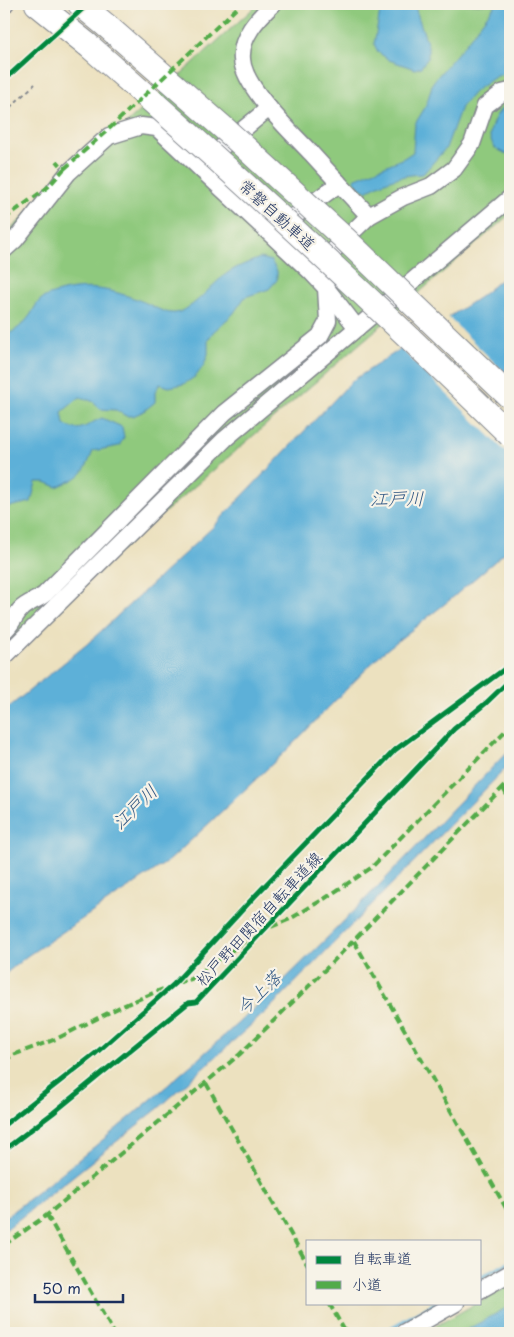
<svg xmlns="http://www.w3.org/2000/svg" width="514" height="1337" viewBox="0 0 514 1337" font-family="'Playpen Sans','Klee One',sans-serif">
  <style>
    .green { fill: #8fc97d; stroke: #557c6e }
    .water { fill: #5db0d8; stroke: #3c709b }
    .pier { fill: #ece1bf }
    .lines { fill: none; stroke-linecap: round; stroke-linejoin: round }
    .stream { stroke: #5db0d8; stroke-width: 4 }
    .minor-casing { stroke: #84888e; stroke-width: 19 }
    .highway-casing { stroke: #84888e; stroke-width: 26 }
    .path { stroke: #84888e; stroke-width: 2; stroke-dasharray: 4 4; stroke-linecap: butt }
    .minor { stroke: #fff; stroke-width: 16 }
    .highway { stroke: #fff; stroke-width: 24 }
    .highway-bridge-casing { stroke: #84888e; stroke-width: 26; stroke-linecap: butt }
    .highway-bridge { stroke: #fff; stroke-width: 24 }
    .quiet { stroke: #52ab49; stroke-width: 4; stroke-dasharray: 8 4; stroke-linecap: butt }
    .cycleway-casing { stroke: #f7f3e8; stroke-width: 8 }
    .cycleway { stroke: #00873e; stroke-width: 5 }
    .labels { text-anchor: middle; dominant-baseline: central; stroke-width: 4.5; stroke-linejoin: round; paint-order: stroke }
    .street-label { font-size: 16px; fill: #1b2f5e; stroke: #f7f3e8 }
    .water-label { font-size: 18px; font-style: italic; fill: #2f5683; stroke: #f7f3e8 }
  </style>
  <rect width="100%" height="100%" fill="#f7f3e8"/>
  <filter id="ink" filterUnits="userSpaceOnUse"><feTurbulence type="fractalNoise" baseFrequency=".02" numOctaves="2"/><feDisplacementMap in="SourceGraphic" scale="10" xChannelSelector="R" yChannelSelector="G"/><feConvolveMatrix kernelMatrix="1 2 1 2 8 2 1 2 1" color-interpolation-filters="sRGB"/></filter>
  <filter id="wash" filterUnits="userSpaceOnUse"><feTurbulence type="fractalNoise" baseFrequency=".0096" numOctaves="4" result="noise"/><feDisplacementMap in="SourceGraphic" scale="20" xChannelSelector="R" yChannelSelector="G"/><feGaussianBlur stdDeviation="1.12" result="paint"/><feColorMatrix in="noise" values="0 0 0 0 0 0 0 0 0 0 0 0 0 0 0 0 0 1.4 0 .05"/><feComposite in="paint" operator="in"/></filter>
  <g filter="url(#wash)">
    <rect width="100%" height="100%" fill="#ece1bf"/>
    <g class="green">
      <path d="M258 4H510V214L4 651V235Z"/>
      <path d="M510 1285V1333H423L477 1303H480V1302Z"/>
    </g>
    <g class="water">
      <path d="M378 4H414L428 46V58L421 67 415 69 389 60 378 52 374 44 380 12Z"/>
      <path d="M496 4H510V71L495 77 475 91 461 107 446 148 423 174C399 175 388 180 366 191L360 188 354 179 404 158 413 152 415 124 426 106 433 82 462 48Z"/>
      <path d="M510 103V156L495 148C493 145 491 140 490 137 490 124 499 107 510 103Z"/>
      <path d="M260 258 271 261 277 271V280L269 289 245 297 233 314 213 332 208 340V354L204 365 196 376 184 384 169 387 160 384 155 391V402L144 411 133 416H126L116 410 100 409 94 402 80 397 62 412 64 424C81 435 86 424 102 418L122 427 124 437 119 446 93 451C83 476 82 476 57 487L45 482H36L31 502 4 508V336C13 332 21 327 28 318 35 310 35 301 47 296 84 282 112 289 146 303 155 307 165 314 175 313 194 310 212 283 229 272 238 266 250 262 260 258Z"/>
      <path d="M510 272V548L451 599 381 654 285 752 170 860 27 956 4 975V711L86 645 213 527 352 381 481 296Z"/>
      <path d="M510 749V764L270 1008 160 1107 4 1231V1218C93 1150 179 1078 261 1002 347 921 428 834 510 749Z"/>
      <path d="M510 1306V1333H461Z"/>
    </g>
    <path class="pier" d="M447 316 510 378V456L399 347Z"/>
    <g class="lines">
      <g class="stream">
        <path d="M480 1278 510 1262"/>
        <path d="M382 1333 436 1303"/>
      </g>
    </g>
  </g>
  <g filter="url(#ink)">
    <g class="lines">
      <defs>
        <g id="minor">
          <path d="M273 4C258 18 240 37 242 59 243 87 292 133 311 153 330 174 350 195 369 216"/>
          <path d="M4 5 5 4"/>
          <path d="M205 161 269 108"/>
          <path d="M278 228 332 189 338 182"/>
          <path d="M4 250 15 240 68 173 109 136 141 126 157 128 311 272 326 288 328 321 320 336 224 413 45 594C38 600 26 603 21 609 14 616 12 625 4 631"/>
          <path d="M317 266 369 216 403 197 431 186 454 169 472 144 485 106 502 93 510 91"/>
          <path d="M326 288 357 328 510 198"/>
          <path d="M4 657 225 439 357 328"/>
          <path d="M480 1290 510 1273"/>
          <path d="M403 1333 456 1303"/>
        </g>
        <g id="highway">
          <path d="M37 4 88 45"/>
          <path d="M80 4 108 27"/>
        </g>
      </defs>
      <use href="#minor" class="minor-casing"/>
      <use href="#highway" class="highway-casing"/>
      <path class="path" d="M4 113 35 84"/>
      <use href="#minor" class="minor"/>
      <use href="#highway" class="highway"/>
      <defs>
        <g id="highway-bridge">
          <path d="M108 27 227 131 344 238 510 397"/>
          <path d="M88 45C233 171 373 301 510 435"/>
        </g>
      </defs>
      <use href="#highway-bridge" class="highway-bridge-casing"/>
      <use href="#highway-bridge" class="highway-bridge"/>
      <g class="quiet">
        <path d="M64 169 111 127 241 4"/>
        <path d="M4 219 48 187 64 169 57 161"/>
        <path d="M503 788 510 801"/>
        <path d="M271 927 288 920 324 899 371 868 510 726"/>
        <path d="M354 941 510 1215"/>
        <path d="M177 983 191 979 251 937"/>
        <path d="M4 1061 13 1055 56 1039 120 1007 163 989"/>
        <path d="M206 1083 308 1265"/>
        <path d="M47 1215 114 1333"/>
        <path d="M4 1245 47 1215 240 1054 316 979 510 780"/>
        <path d="M329 1303 346 1333"/>
      </g>
      <defs>
        <g id="cycleway">
          <path d="M4 80 88 4"/>
          <path d="M4 1125 96 1053 174 984 255 896 395 750 510 665"/>
          <path d="M4 1150 53 1113 188 1003 196 1002 454 729 486 703 510 680"/>
        </g>
      </defs>
      <use href="#cycleway" class="cycleway-casing"/>
      <use href="#cycleway" class="cycleway"/>
    </g>
  </g>
  <g class="labels">
    <g class="street-label">
      <text transform="translate(278 214) rotate(42)">常磐自動車道</text>
      <text transform="translate(258 918) rotate(-47)">松戸野田関宿自転車道線</text>
    </g>
    <g class="water-label">
      <text x="397" y="497">江戸川</text>
      <text transform="translate(134 806) rotate(-44)">江戸川</text>
      <text transform="translate(258 992) rotate(-44)">今上落</text>
    </g>
  </g>
  <rect width="514" height="1337" fill="none" stroke="#f7f3e8" stroke-width="20"/>
  <rect x="306" y="1240" width="175" height="65" fill="#f7f3e8" stroke="#9fa5b1"/>
  <rect x="316" y="1256" width="25" height="8" fill="#00873e" stroke="#9fa5b1"/>
  <text x="352" y="1264" font-size="15" fill="#1b2f5e">自転車道</text>
  <rect x="316" y="1281" width="25" height="8" fill="#52ab49" stroke="#9fa5b1"/>
  <text x="352" y="1290" font-size="15" fill="#1b2f5e">小道</text>
  <path d="M35 1294v8h88v-8" fill="none" stroke="#1b2f5e" stroke-width="2.5"/>
  <text x="42" y="1294" font-size="15" fill="#1b2f5e" stroke="#f7f3e8" stroke-width="4" paint-order="stroke">50 m</text>
</svg>
